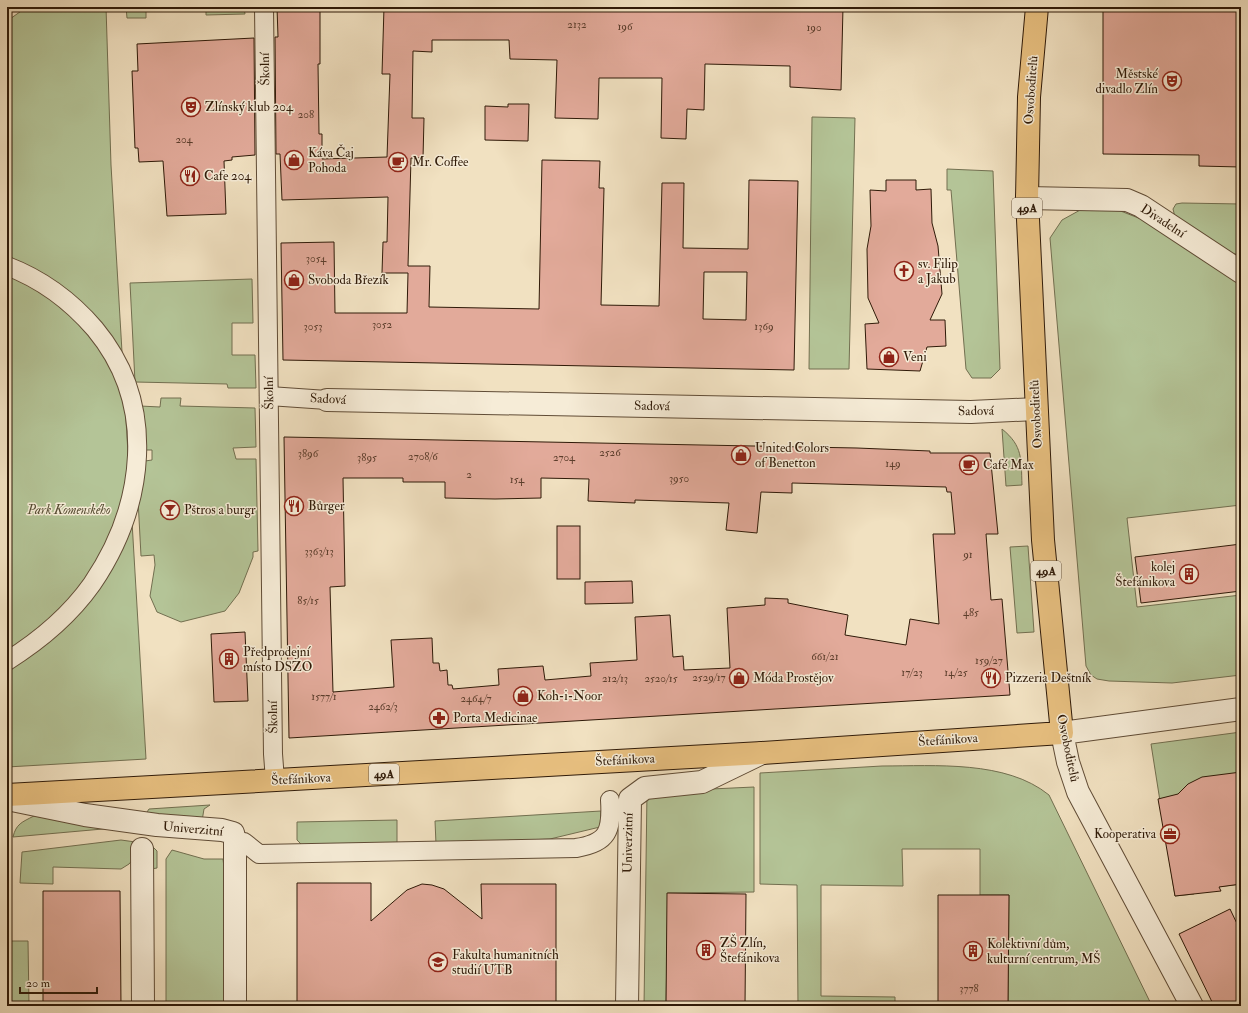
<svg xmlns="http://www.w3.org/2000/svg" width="1248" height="1013" viewBox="0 0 1248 1013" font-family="'IM FELL Double Pica',serif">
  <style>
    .green { fill: #b4c497; stroke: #726f50 }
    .building { fill: #e2aa9a; stroke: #2f1a08; fill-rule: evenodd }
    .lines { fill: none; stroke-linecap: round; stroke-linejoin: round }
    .pedestrian-casing { stroke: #604c36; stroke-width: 20 }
    .minor-casing { stroke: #604c36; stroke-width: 24 }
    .tertiary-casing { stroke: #604c36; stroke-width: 24 }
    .primary-casing { stroke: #2f1a08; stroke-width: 24 }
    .pedestrian { stroke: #f6ecd7; stroke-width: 18 }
    .minor { stroke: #f6ecd7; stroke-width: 22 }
    .tertiary { stroke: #f6ecd7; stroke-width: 22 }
    .primary { stroke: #e8c080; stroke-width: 22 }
    .labels { text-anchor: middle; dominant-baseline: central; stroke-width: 3; stroke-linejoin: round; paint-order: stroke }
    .number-label { font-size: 11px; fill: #5c3e2c }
    .shield { fill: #f6ecd7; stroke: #6b5946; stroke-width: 1 }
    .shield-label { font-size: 12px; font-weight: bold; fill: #2f1a08 }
    .street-label { font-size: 13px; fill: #2f1a08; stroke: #f6ecd7 }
    .poi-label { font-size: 13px; fill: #2f1a08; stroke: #f6ecd7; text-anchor: start }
    .park-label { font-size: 13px; font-style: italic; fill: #574d33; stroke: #f6ecd7 }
  </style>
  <rect width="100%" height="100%" fill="#f1e1c1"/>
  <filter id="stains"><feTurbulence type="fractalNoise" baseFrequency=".005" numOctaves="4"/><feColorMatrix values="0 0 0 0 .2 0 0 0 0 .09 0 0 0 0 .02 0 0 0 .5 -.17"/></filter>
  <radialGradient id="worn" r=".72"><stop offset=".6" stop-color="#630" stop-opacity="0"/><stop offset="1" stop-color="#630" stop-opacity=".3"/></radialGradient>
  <g class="green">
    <path d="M27 7H106L111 165 146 759 7 767V21Z"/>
    <path d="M126 7H146V18H127Z"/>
    <path d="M206 7H244L245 14 206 15Z"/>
    <path d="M812 117 855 118 849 369H809Z"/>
    <path d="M947 169 993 171 1000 369 991 378H972L966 369 951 190H947Z"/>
    <path d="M1182 203 1241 204V254H1233L1175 217 1173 209 1176 204Z"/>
    <path d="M1082 209 1118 210 1141 219 1241 285V505L1127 518 1137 607 1241 595V675L1172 683 1109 681 1097 679 1091 675 1086 666 1050 238 1062 220Z"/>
    <path d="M252 279 253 323H232V355H255L256 388H228L227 384 135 382 130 283Z"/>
    <path d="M161 398H181L180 406 255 408 256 447 233 448 236 459H256L258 551 253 552V557L239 593 225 611 181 622 157 612 150 596 155 565 154 555 141 556 138 499 145 461 152 460V450H145L140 406 160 407Z"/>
    <path d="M1002 429C1023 446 1021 459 1022 485L1006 486Z"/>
    <path d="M1028 546 1034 632 1017 633 1010 547Z"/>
    <path d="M1241 732V884L1193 890 1194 894 1175 896 1151 744Z"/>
    <path d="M882 766C935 766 1006 760 1049 795L1152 1006H1008L1009 895H980V849H902L903 886 821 885V996L895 997V1006H798L797 885 760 884V773Z"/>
    <path d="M754 787V892L668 893 666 1006H644L647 792Z"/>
    <path d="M210 805 204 809 202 821 145 815 149 809Z"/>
    <path d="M601 811 600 827 550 839 436 844 435 821Z"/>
    <path d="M34 816 114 828 13 837C16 824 22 822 34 816Z"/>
    <path d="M397 820V845H302L297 840V822Z"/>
    <path d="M121 840 150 844 157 851V868L151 869 135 857 129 864 121 869 53 867V884L20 883 22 852Z"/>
    <path d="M172 850 204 859H223L227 893 228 1006H166V859Z"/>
    <path d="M7 941H28L29 1006H7Z"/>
  </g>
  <g class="building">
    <path d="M277 7H320V64H318L319 134H322V159L387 157 390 74H382L384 7H843L841 90 790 87V66L705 64 704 110 687 109 686 139 661 138 662 78H599L598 119 555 118 557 60 510 59 509 40H432V52L413 51 412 118H424L423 158H411L408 266H430L429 307 539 309 542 160 600 161 599 188H604L601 305 659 306 662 183H684L683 248 748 249 749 180 798 181 794 370 283 360 281 243 334 242 335 313H407L408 273H382L383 242H387L388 197 282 200 280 154H276L275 37H278ZM704 272H747L746 320 703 319Z"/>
    <path d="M1103 7H1241V167L1199 166V155L1103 154Z"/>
    <path d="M254 38 255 155 232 157V160L224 161 226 214 167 216 163 161 139 162 138 148H135L132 71H138L137 44Z"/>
    <path d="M508 104H529L528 141 485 140V106L508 107Z"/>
    <path d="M886 180H916V190L931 189 932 223 938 246 942 294 930 320H945L946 346 927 347 920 371 867 369 865 324 879 323 868 298 867 249 871 226 870 190 886 191Z"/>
    <path d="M284 437 857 448 930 451V453H990L998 534H986L991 600 1002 599 1010 695 289 738ZM343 478H403V482H445V498L495 499 541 498V478L589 479 588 501 635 503V500L729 503 726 530 757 533 761 492 792 493V483L946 487 947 492H951L955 534H933L939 624 910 619 906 645 845 635 848 615 788 603V599L765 598V605L727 608 730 668 684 670 683 656 673 657 670 615 635 617 637 660 590 663 591 676 545 680 543 666 498 669 499 685 453 689 452 685H448L447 670 440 671 439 663H433L432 638 391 640 394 687 333 692 330 587 345 586Z"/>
    <rect x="557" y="526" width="23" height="53"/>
    <path d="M1241 544V591L1141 603 1135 557Z"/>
    <path d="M632 581 633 603 585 604V582Z"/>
    <path d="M245 632 248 701 214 702 211 634Z"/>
    <path d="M1241 772V884L1219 887 1221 891 1175 896 1158 799 1178 794 1188 784 1202 777Z"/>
    <path d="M297 883H371V921L407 890 422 884 432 885 444 889 482 919 481 884H556V1006H297Z"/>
    <path d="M43 891H120L121 1006H43Z"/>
    <path d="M667 893 746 894 745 1006H666Z"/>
    <path d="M938 895H1009L1008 1006H938Z"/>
    <path d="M1230 909 1241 932V1006H1214L1179 934Z"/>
  </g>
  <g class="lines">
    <defs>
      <g id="pedestrian">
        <path d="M264 7 273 754 275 780"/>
        <path d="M7 266C41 279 71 301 95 329 158 405 145 506 92 584 70 615 39 641 7 661"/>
        <path d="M269 396 327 400"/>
        <path d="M244 842 259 854 576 848C608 843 612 831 610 800"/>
      </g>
      <g id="minor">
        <path d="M1027 198 1127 200 1141 206 1241 272"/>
        <path d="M327 400 971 412 1036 409"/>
        <path d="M7 799 85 815 157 825 222 830 233 833 235 841V1006"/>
        <path d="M142 849 143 1006"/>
        <path d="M627 1006 630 799 645 788 702 782 762 753"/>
      </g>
      <path id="tertiary" d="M1192 1006 1078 792 1068 762 1062 733 1241 709"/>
      <path id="primary" d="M7 795 762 753 1062 733 1043 540 1027 198 1029 97 1037 7"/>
    </defs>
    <use href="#pedestrian" class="pedestrian-casing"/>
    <use href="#minor" class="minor-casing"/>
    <use href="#tertiary" class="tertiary-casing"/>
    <use href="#primary" class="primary-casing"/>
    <use href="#pedestrian" class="pedestrian"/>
    <use href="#minor" class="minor"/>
    <use href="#tertiary" class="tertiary"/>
    <use href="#primary" class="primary"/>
  </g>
  <defs>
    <symbol id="theatre-ring" viewBox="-11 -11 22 22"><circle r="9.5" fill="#f6ecd7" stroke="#8f2418" stroke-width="1.5"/><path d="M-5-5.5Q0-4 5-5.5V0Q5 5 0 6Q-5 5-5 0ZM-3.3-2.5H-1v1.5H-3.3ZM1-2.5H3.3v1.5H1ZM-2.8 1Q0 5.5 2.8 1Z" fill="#8f2418"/></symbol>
    <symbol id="shop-ring" viewBox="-11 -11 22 22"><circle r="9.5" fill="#f6ecd7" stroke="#8f2418" stroke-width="1.5"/><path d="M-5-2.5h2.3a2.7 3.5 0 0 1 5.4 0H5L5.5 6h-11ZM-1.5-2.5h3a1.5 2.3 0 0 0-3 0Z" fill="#8f2418"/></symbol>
    <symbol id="cafe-ring" viewBox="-11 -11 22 22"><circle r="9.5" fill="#f6ecd7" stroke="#8f2418" stroke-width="1.5"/><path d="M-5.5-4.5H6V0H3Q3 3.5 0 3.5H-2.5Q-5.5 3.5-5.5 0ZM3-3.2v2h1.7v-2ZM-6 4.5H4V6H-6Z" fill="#8f2418"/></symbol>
    <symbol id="restaurant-ring" viewBox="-11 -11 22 22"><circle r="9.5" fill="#f6ecd7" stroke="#8f2418" stroke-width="1.5"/><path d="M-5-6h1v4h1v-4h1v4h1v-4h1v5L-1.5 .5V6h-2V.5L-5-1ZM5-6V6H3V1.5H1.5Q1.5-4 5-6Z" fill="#8f2418"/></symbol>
    <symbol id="church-ring" viewBox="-11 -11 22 22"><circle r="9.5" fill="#f6ecd7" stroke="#8f2418" stroke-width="1.5"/><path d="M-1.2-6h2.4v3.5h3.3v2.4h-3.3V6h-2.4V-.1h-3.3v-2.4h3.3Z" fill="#8f2418"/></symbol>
    <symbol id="bar-ring" viewBox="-11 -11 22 22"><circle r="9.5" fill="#f6ecd7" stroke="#8f2418" stroke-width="1.5"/><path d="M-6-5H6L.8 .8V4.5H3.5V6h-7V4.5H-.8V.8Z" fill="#8f2418"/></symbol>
    <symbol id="building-ring" viewBox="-11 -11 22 22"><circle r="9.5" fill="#f6ecd7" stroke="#8f2418" stroke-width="1.5"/><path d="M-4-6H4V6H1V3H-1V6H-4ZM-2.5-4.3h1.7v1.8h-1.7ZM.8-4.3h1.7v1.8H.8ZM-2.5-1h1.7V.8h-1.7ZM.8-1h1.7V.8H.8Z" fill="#8f2418"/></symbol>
    <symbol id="pharmacy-ring" viewBox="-11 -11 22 22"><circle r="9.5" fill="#f6ecd7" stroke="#8f2418" stroke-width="1.5"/><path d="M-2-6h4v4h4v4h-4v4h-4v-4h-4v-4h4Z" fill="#8f2418"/></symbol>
    <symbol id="office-ring" viewBox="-11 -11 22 22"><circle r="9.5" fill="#f6ecd7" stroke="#8f2418" stroke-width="1.5"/><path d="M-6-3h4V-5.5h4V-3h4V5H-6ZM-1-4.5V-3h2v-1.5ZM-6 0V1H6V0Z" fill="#8f2418"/></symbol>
    <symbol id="university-ring" viewBox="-11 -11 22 22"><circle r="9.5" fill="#f6ecd7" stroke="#8f2418" stroke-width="1.5"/><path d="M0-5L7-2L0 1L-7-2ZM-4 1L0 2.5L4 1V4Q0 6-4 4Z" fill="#8f2418"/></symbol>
  </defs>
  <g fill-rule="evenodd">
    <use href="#theatre-ring" x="1161" y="70" width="22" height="22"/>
    <use href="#theatre-ring" x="180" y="96" width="22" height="22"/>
    <use href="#shop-ring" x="283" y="149" width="22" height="22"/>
    <use href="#cafe-ring" x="387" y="151" width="22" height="22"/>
    <use href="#restaurant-ring" x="179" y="165" width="22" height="22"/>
    <use href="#church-ring" x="893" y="260" width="22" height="22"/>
    <use href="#shop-ring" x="283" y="269" width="22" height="22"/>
    <use href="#shop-ring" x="878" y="346" width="22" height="22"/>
    <use href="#shop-ring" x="730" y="444" width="22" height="22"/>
    <use href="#cafe-ring" x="958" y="454" width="22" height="22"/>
    <use href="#restaurant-ring" x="283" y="495" width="22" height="22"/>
    <use href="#bar-ring" x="159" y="499" width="22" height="22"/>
    <use href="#building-ring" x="1178" y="563" width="22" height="22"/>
    <use href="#building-ring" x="218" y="648" width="22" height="22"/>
    <use href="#shop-ring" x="728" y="667" width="22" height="22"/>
    <use href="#restaurant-ring" x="980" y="667" width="22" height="22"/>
    <use href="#shop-ring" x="512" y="685" width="22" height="22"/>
    <use href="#pharmacy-ring" x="428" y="707" width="22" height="22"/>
    <use href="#office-ring" x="1159" y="823" width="22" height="22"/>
    <use href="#building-ring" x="695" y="939" width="22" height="22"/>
    <use href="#building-ring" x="962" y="940" width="22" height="22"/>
    <use href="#university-ring" x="427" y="951" width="22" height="22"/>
  </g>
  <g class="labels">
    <g class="number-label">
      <text x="577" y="24">2132</text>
      <text x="625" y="26">196</text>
      <text x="814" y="27">190</text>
      <text x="306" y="114">208</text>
      <text x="184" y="139">204</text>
      <text x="316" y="258">3054</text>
      <text x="382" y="324">3052</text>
      <text x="313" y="326">3053</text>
      <text x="764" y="326">1369</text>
      <text x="610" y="452">2526</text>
      <text x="308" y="453">3896</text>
      <text x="423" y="456">2708/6</text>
      <text x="367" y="457">3895</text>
      <text x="564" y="457">2704</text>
      <text x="893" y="463">149</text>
      <text x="469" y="474">2</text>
      <text x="679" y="478">3950</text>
      <text x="517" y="479">154</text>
      <text x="319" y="551">3363/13</text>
      <text x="968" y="554">91</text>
      <text x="308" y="600">85/15</text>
      <text x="971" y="612">485</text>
      <text x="825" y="656">661/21</text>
      <text x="989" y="660">159/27</text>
      <text x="912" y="672">17/23</text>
      <text x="956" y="672">14/25</text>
      <text x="709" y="677">2529/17</text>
      <text x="615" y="678">212/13</text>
      <text x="661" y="678">2520/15</text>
      <text x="324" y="696">1577/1</text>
      <text x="476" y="698">2464/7</text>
      <text x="383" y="706">2462/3</text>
      <text x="969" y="988">3778</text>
    </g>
    <g class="shield">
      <rect x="1012" y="198" width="30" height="20" rx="3"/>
      <rect x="1031" y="561" width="30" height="20" rx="3"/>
      <rect x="369" y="764" width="30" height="20" rx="3"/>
    </g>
    <g class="shield-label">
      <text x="1027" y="208">49A</text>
      <text x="1046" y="571">49A</text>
      <text x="384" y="774">49A</text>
    </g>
    <g class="street-label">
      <text transform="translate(265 69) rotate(-91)">Školní</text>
      <text transform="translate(1031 90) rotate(-86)">Osvoboditelů</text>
      <text transform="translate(1163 221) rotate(33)">Divadelní</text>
      <text transform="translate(269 393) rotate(-91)">Školní</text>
      <text transform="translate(328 399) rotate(3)">Sadová</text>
      <text transform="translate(652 406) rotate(1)">Sadová</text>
      <text transform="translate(976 411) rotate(-1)">Sadová</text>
      <text transform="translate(1036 414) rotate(-93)">Osvoboditelů</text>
      <text transform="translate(273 717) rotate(-91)">Školní</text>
      <text transform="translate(948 740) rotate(-4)">Štefánikova</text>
      <text transform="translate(1068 748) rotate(78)">Osvoboditelů</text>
      <text transform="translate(625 760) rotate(-3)">Štefánikova</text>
      <text transform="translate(301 779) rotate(-3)">Štefánikova</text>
      <text transform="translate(193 829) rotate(5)">Univerzitní</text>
      <text transform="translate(628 843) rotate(-89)">Univerzitní</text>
    </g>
    <g class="poi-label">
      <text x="1158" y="74" text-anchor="end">Městské<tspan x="1158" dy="15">divadlo Zlín</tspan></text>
      <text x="205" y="107">Zlínský klub 204</text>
      <text x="308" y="153">Káva Čaj<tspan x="308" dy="15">Pohoda</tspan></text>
      <text x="412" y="162">Mr. Coffee</text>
      <text x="204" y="176">Cafe 204</text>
      <text x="918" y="264">sv. Filip<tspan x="918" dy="15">a Jakub</tspan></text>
      <text x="308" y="280">Svoboda Březík</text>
      <text x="903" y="357">Veni</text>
      <text x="755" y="448">United Colors<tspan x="755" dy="15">of Benetton</tspan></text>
      <text x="983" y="465">Café Max</text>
      <text x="308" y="506">Bůrger</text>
      <text x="184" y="510">Pštros a burgr</text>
      <text x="1175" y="567" text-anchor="end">kolej<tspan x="1175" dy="15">Štefánikova</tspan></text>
      <text x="243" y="652">Předprodejní<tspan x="243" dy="15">místo DSZO</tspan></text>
      <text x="753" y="678">Móda Prostějov</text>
      <text x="1005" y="678">Pizzeria Deštník</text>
      <text x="537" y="696">Koh-i-Noor</text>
      <text x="453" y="718">Porta Medicinae</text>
      <text x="1156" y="834" text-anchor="end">Kooperativa</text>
      <text x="720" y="943">ZŠ Zlín,<tspan x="720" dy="15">Štefánikova</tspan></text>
      <text x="987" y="944">Kolektivní dům,<tspan x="987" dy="15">kulturní centrum, MŠ</tspan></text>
      <text x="452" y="955">Fakulta humanitních<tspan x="452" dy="15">studií UTB</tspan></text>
    </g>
    <g class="park-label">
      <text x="69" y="510">Park Komenského</text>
    </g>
  </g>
  <rect width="1248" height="1013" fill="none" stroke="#f1e1c1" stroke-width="24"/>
  <rect x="8" y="8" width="1232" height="997" fill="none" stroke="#2f1a08" stroke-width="2"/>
  <rect x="12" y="12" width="1224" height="989" fill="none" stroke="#2f1a08"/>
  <path d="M20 987v6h77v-6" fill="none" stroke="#2f1a08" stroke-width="2"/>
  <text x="26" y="987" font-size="12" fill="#2f1a08" stroke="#f6ecd7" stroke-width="3" paint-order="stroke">20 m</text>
  <rect width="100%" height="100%" filter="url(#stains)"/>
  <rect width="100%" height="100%" fill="url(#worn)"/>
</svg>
